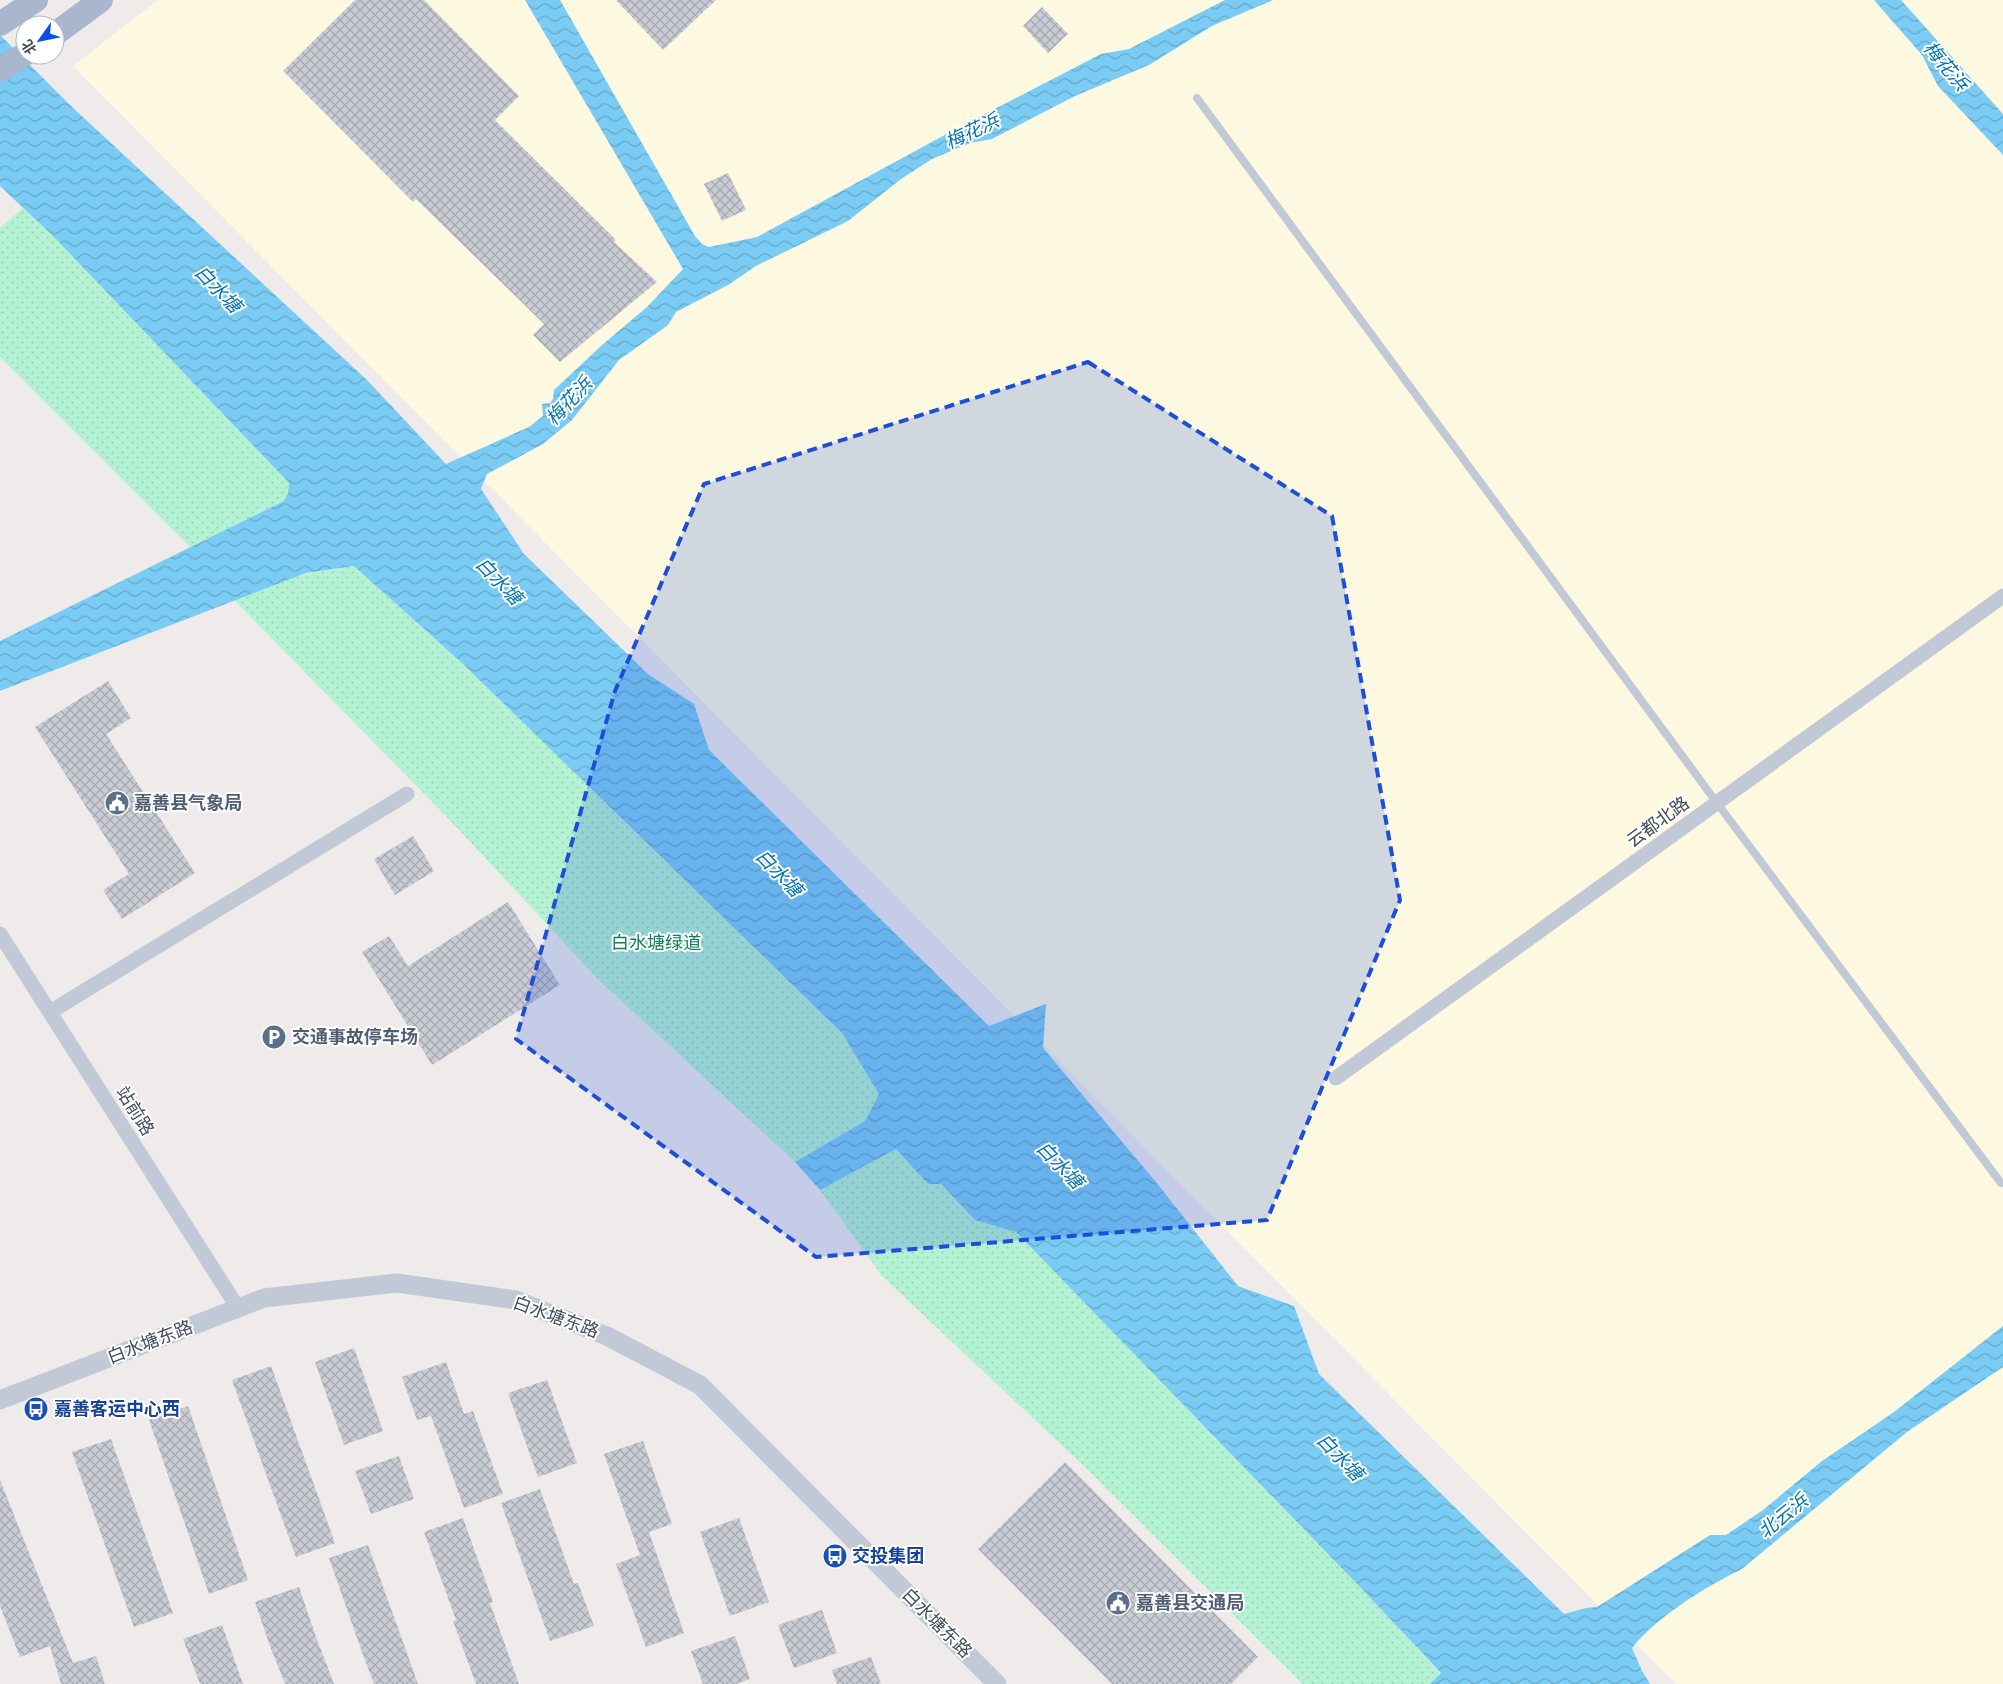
<svg xmlns="http://www.w3.org/2000/svg" width="2003" height="1684" viewBox="0 0 2003 1684" font-family="Cabin,'Noto Sans SC',sans-serif">
  <style>
    .commercial { fill: #fdf9e0 }
    .park { fill: url(#park-dots) }
    .water { fill: url(#water-waves) }
    .building { fill: url(#building-cross-hatch) }
    .lines { fill: none; stroke-linecap: round; stroke-linejoin: round }
    .service { stroke: #c0c9d5; stroke-width: 8 }
    .minor { stroke: #c0c9d5; stroke-width: 15 }
    .tertiary { stroke: #c0c9d5; stroke-width: 19 }
    .primary { stroke: #a8b6ce; stroke-width: 24 }
    .marked { fill: #1d4ed8; fill-opacity: 0.2; stroke: #1d4ed8; stroke-width: 4; stroke-dasharray: 10 6; stroke-linejoin: round }
    .labels { text-anchor: middle; dominant-baseline: central; stroke-width: 4; stroke-linejoin: round; paint-order: stroke }
    .service-label { font-size: 18px; font-weight: bold; fill: #4e5e75; stroke: #fff; text-anchor: start }
    .street-label { font-size: 18px; fill: #424c5b; stroke: #fff }
    .park-label { font-size: 18px; fill: #0d8256; stroke: #fff }
    .transit-label { font-size: 18px; font-weight: bold; fill: #164399; stroke: #fff; text-anchor: start }
    .water-label { font-size: 19px; font-style: italic; fill: #0075b0; stroke: #fff }
  </style>
  <defs>
    <pattern id="park-dots" width="8" height="8" patternUnits="userSpaceOnUse" patternTransform="scale(1.25)"><rect width="8" height="8" fill="#b3f3d4"/><path d="M2 2h.1M6 6h.1" fill="none" stroke="#9bd2b8" stroke-width="1.8" stroke-linecap="round"/></pattern>
    <pattern id="water-waves" width="16" height="10" patternUnits="userSpaceOnUse" patternTransform="scale(1.25)"><rect width="16" height="10" fill="#7bccf4"/><path d="M0 5q4-4 8 0t8 0" fill="none" stroke="#66a8c9"/></pattern>
    <pattern id="building-cross-hatch" width="8" height="8" patternUnits="userSpaceOnUse" patternTransform="scale(1.25)"><rect width="8" height="8" fill="#c9ccd4"/><path d="M0 0l8 8M0 8l8-8" fill="none" stroke="#a5a8af"/></pattern>
  </defs>
  <rect width="100%" height="100%" fill="#efebeb"/>
  <path class="commercial" d="M158 0H2003V1684H1676L73 66Z"/>
  <g class="park">
    <path d="M23 208 54 237 289 483 288 493 284 501 190 547 0 357V228Z"/>
    <path d="M354 566 463 664 842 1033 879 1094 865 1121 795 1162 597 978 446 816 234 600 300 575Z"/>
    <path d="M896 1149 928 1184H941L975 1220 1016 1232 1361 1588 1441 1674 1430 1684H1303L1090 1472 882 1276 820 1190Z"/>
  </g>
  <g class="water">
    <path d="M525 0H560L695 236 702 244 709 247 757 237 952 131 1101 54 1129 49 1225 0H1273L1212 26 1149 65 1075 96 992 139 970 143 932 159 901 179 848 221 756 266 728 285 676 312 668 325 619 360 572 420 543 444 487 474 481 489 524 554 648 674 694 704 709 750 989 1026 1046 1004 1043 1048 1156 1182 1238 1286 1294 1306 1319 1374 1564 1614 1586 1608 1597 1607 1710 1535H1726L1763 1510 1822 1461 1894 1412 2003 1326V1367L1907 1432 1742 1569C1705 1587 1658 1616 1632 1648L1642 1671 1650 1684H1430L1441 1673 1361 1588 1016 1232 975 1220 941 1184H928L896 1149 820 1190 795 1162 865 1121 879 1094 842 1033 463 664 354 566 306 573 0 691V641L284 501 288 493 289 483 54 237 0 186V35L72 107 367 380 446 464 529 427 543 416 542 404 550 403 553 399 554 390 602 345 647 307 683 269Z"/>
    <path d="M1874 0H1901L2003 114V155L1938 86 1922 55Z"/>
  </g>
  <g class="building">
    <path d="M355 0H424L519 96 495 120 616 240 614 242 657 282 560 362 533 335 544 324 416 199 413 202 283 71Z"/>
    <path d="M616 0H716L663 50Z"/>
    <path d="M1042 7 1068 34 1048 53 1023 26Z"/>
    <path d="M728 173 746 210 722 221 704 184Z"/>
    <path d="M108 681 131 718 106 734 195 873 122 919 103 890 129 874 35 727Z"/>
    <path d="M413 836 434 871 395 895 374 859Z"/>
    <path d="M508 902 560 985 432 1065 362 952 389 936 408 966Z"/>
    <path d="M354 1348 383 1431 344 1445 315 1362Z"/>
    <path d="M446 1362 464 1414 473 1411 503 1494 464 1508 431 1416 417 1420 402 1377Z"/>
    <path d="M271 1366 335 1543 296 1557 232 1380Z"/>
    <path d="M547 1380 577 1463 538 1477 508 1393Z"/>
    <path d="M188 1406 248 1580 209 1594 149 1420Z"/>
    <path d="M111 1439 173 1613 134 1627 72 1452Z"/>
    <path d="M643 1441 672 1524 649 1532 684 1633 646 1647 616 1564 640 1555 604 1454Z"/>
    <path d="M399 1456 414 1499 371 1514 355 1471Z"/>
    <path d="M1065 1462 1258 1657 1231 1684H1112L978 1549Z"/>
    <path d="M0 1480 73 1663 96 1656 105 1684H61L50 1646 20 1657 0 1606Z"/>
    <path d="M540 1489 574 1584 578 1583 594 1626 550 1641 501 1503Z"/>
    <path d="M463 1518 493 1602 490 1603 519 1684H476L453 1621 456 1620 424 1532Z"/>
    <path d="M739 1518 769 1602 730 1616 700 1532Z"/>
    <path d="M368 1545 398 1628 418 1684H374L362 1652 329 1558Z"/>
    <path d="M299 1587 316 1637 334 1684H285L270 1646 255 1602Z"/>
    <path d="M822 1610 837 1653 794 1668 778 1625Z"/>
    <path d="M222 1625 243 1684H200L183 1639Z"/>
    <path d="M735 1636 750 1679 736 1684H703L691 1651Z"/>
    <path d="M871 1657 881 1684H837L832 1670Z"/>
  </g>
  <g class="lines">
    <path class="service" d="M1197 98 1717 803 2001 1183"/>
    <g class="minor">
      <path d="M0 934 238 1308"/>
      <path d="M50 1012 407 794"/>
      <path d="M1336 1078 2003 596"/>
    </g>
    <path class="tertiary" d="M0 1400 264 1298 397 1283 516 1300 607 1336 700 1385 997 1684"/>
    <g class="primary">
      <path d="M0 24 36 0"/>
      <path d="M55 34 101 0"/>
      <path d="M0 70 25 54"/>
    </g>
  </g>
  <path class="marked" d="M1088 362 1332 516 1400 900 1267 1220 816 1257 516 1039 615 691 704 484Z"/>
  <defs>
    <symbol id="civic-disc" viewBox="-11 -11 22 22"><circle r="9.5" fill="#5c6f8a" stroke="#fff"/><path d="M-.6-6.5H3V-4.5H.6V-3L4-1V1h2V6H-6V1h2V-1L-.6-3ZM-1.2 2.5V6h2.4V2.5Z" fill="#fff"/></symbol>
    <symbol id="parking-disc" viewBox="-11 -11 22 22"><circle r="9.5" fill="#5c6f8a" stroke="#fff"/><path d="M-3.5-5.5H1a3.5 3.5 0 0 1 0 7H-1V5.5H-3.5ZM-1-3.4V-.6H.8a1.4 1.4 0 0 0 0-2.8Z" fill="#fff"/></symbol>
    <symbol id="bus-disc" viewBox="-11 -11 22 22"><circle r="9.5" fill="#1a4fb4" stroke="#fff"/><path d="M-5-6H5V4H4V6H2V4H-2V6H-4V4H-5ZM-3.5-4V0h7V-4ZM-3.5 1.2v1.5H-2V1.2ZM2 1.2v1.5H3.5V1.2Z" fill="#fff"/></symbol>
  </defs>
  <g fill-rule="evenodd">
    <use href="#civic-disc" x="103" y="789" width="28" height="28"/>
    <use href="#parking-disc" x="260" y="1023" width="28" height="28"/>
    <use href="#bus-disc" x="22" y="1395" width="28" height="28"/>
    <use href="#bus-disc" x="821" y="1542" width="28" height="28"/>
    <use href="#civic-disc" x="1104" y="1589" width="28" height="28"/>
  </g>
  <g class="labels">
    <g class="service-label">
      <text x="134" y="803">嘉善县气象局</text>
      <text x="292" y="1037">交通事故停车场</text>
      <text x="1136" y="1603">嘉善县交通局</text>
    </g>
    <g class="street-label">
      <text transform="translate(1658 822) rotate(-36)">云都北路</text>
      <text transform="translate(135 1111) rotate(58)">站前路</text>
      <text transform="translate(556 1317) rotate(20)">白水塘东路</text>
      <text transform="translate(150 1342) rotate(-21)">白水塘东路</text>
      <text transform="translate(937 1623) rotate(45)">白水塘东路</text>
    </g>
    <g class="park-label">
      <text x="656" y="943">白水塘绿道</text>
    </g>
    <g class="transit-label">
      <text x="54" y="1409">嘉善客运中心西</text>
      <text x="852" y="1556">交投集团</text>
    </g>
    <g class="water-label">
      <text transform="translate(1946 66) rotate(50)">梅花浜</text>
      <text transform="translate(972 131) rotate(-25)">梅花浜</text>
      <text transform="translate(218 289) rotate(46)">白水塘</text>
      <text transform="translate(569 401) rotate(-47)">梅花浜</text>
      <text transform="translate(499 581) rotate(46)">白水塘</text>
      <text transform="translate(779 873) rotate(46)">白水塘</text>
      <text transform="translate(1060 1165) rotate(46)">白水塘</text>
      <text transform="translate(1340 1457) rotate(46)">白水塘</text>
      <text transform="translate(1783 1516) rotate(-39)">北云浜</text>
    </g>
  </g>
  <g transform="translate(40 40) rotate(237)"><circle r="24" fill="#ffffff" stroke="#b3b7bd"/>
  <path d="M0-4L9 19L0 12L-9 19Z" fill="#074fed"/>
  <text y="-8" font-size="14" font-weight="bold" text-anchor="middle" fill="#424c5b">北</text>
  </g>
</svg>
